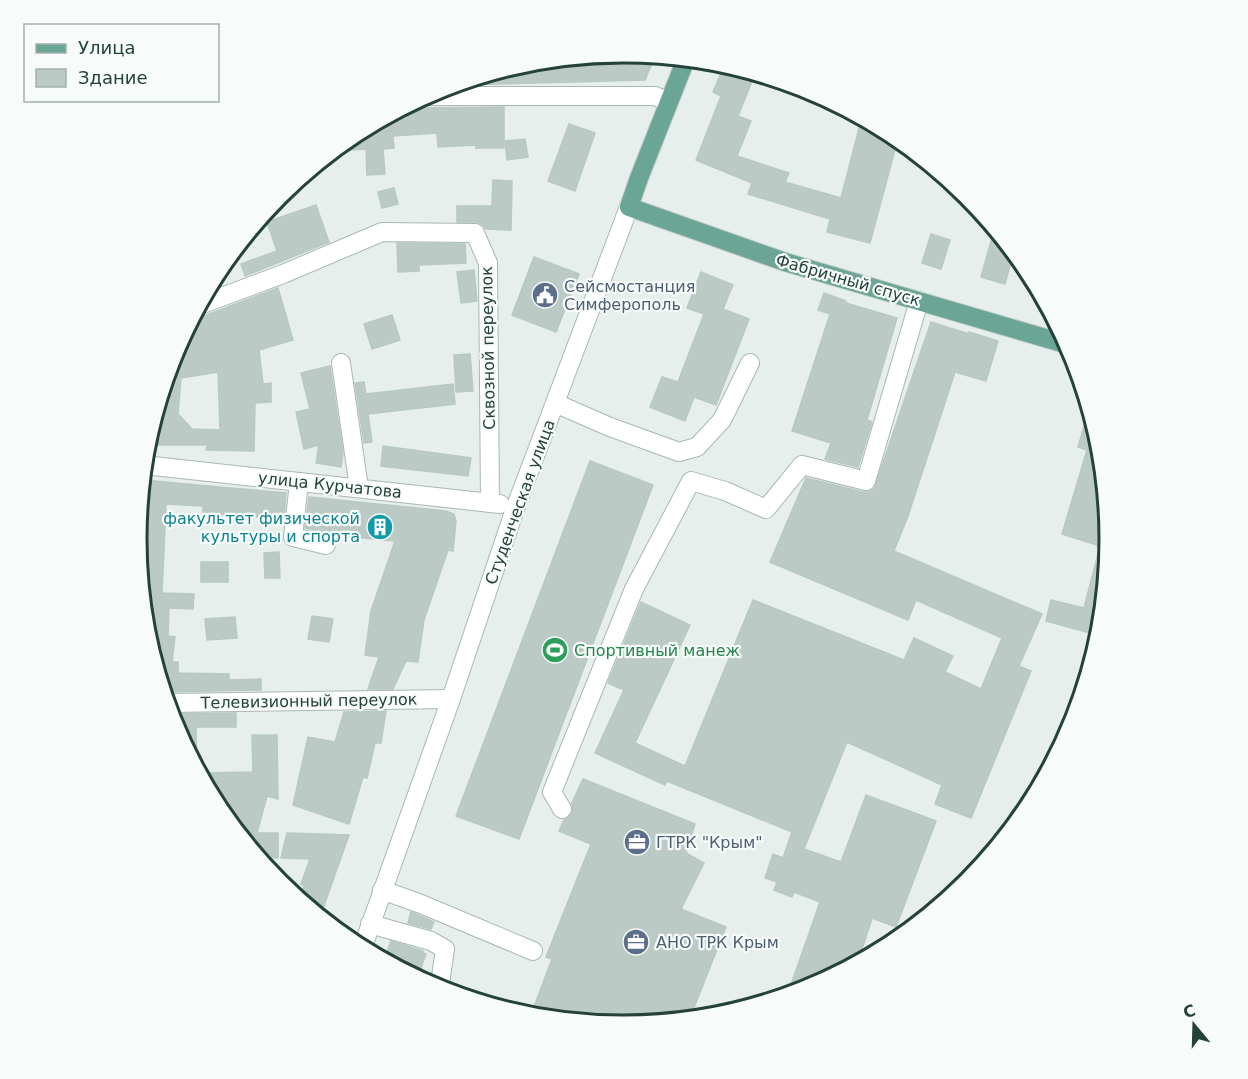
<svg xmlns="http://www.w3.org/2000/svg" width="1248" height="1079" viewBox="0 0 1248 1079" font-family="'DejaVu Sans',sans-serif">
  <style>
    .building { fill: #bbcac4; stroke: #b8c9c2; stroke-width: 1.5; fill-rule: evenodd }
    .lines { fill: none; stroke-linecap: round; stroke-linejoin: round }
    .minor-casing { stroke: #a8b8b2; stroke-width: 20 }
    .major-casing { stroke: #c2cac8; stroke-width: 20 }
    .minor { stroke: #fff; stroke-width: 18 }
    .major { stroke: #6aa596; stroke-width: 18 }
    .labels { text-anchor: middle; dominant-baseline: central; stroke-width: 4.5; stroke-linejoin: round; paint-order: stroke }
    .street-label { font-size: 16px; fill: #24423a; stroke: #f7fbf9 }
    .service-label { font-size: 16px; fill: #4e5e75; stroke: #f7fbf9; text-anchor: start }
    .culture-label { font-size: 16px; fill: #0d838f; stroke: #f7fbf9; text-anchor: end }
    .leisure-label { font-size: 16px; fill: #27864d; stroke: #f7fbf9; text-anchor: start }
    .rim { fill: none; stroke: #24423a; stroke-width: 3 }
  </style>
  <rect width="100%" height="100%" fill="#e6efeb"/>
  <g class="building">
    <path d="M624 52 655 56 645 80 465 85V81L529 62Z"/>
    <path d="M725 64 755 74 738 116 751 121 737 156 789 173 785 182 841 198 862 117 898 138 870 243 827 232 830 219 748 194 752 183 696 160 721 96 713 92Z"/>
    <path d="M415 102 418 108 504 107V148H476V145L438 147 437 133 393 136 394 148 383 149 385 174 367 175 366 149 333 151 354 134Z"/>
    <path d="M569 124 595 133 575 191 548 181Z"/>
    <path d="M525 139 528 157 507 160 505 141Z"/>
    <path d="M493 180 512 181 511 230 486 229 482 224 476 222H457V206H492Z"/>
    <path d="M394 188 398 204 382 208 378 192Z"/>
    <path d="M316 205 329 242 245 276 241 264 277 251 267 222Z"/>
    <path d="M995 227 1014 251 1005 284 981 277Z"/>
    <path d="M931 234 950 240 941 269 922 263Z"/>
    <path d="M397 243 465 244 466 263 419 265V271L398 272Z"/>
    <path d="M534 257 579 274 556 332 512 315Z"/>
    <path d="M474 270 477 301 461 303 457 272Z"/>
    <path d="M701 272 733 285 723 309 749 319 716 405 694 397 685 421 650 407 662 377 678 382 704 314 687 308Z"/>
    <path d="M278 288 293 340 259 350 263 384 271 383V402L255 403 254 451 206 450 207 445H154L148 438 174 353 195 315 204 316ZM218 372 220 430 192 429 178 414 181 378Z"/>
    <path d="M824 293 846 301V303L897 318 867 420 872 422 858 467 825 459 831 443 792 431 830 314 818 310Z"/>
    <path d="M392 315 400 340 372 349 364 324Z"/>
    <path d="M931 322 969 334V332L998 341 986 381 955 372 908 516 894 551 1042 614 1019 666 1031 671 971 818 935 804 942 785 847 742 804 849 841 862 866 795 936 821 896 927 872 918 857 965 810 990 787 996 820 902 794 892 792 897 774 890 777 882 765 878 773 854 783 858 792 832 667 781 665 785 595 753 624 690 608 683 641 602 690 625 635 743 685 766 753 600 904 660 914 638 953 656 945 672 981 689 1002 638 916 600 908 620 770 562 806 478 863 492H869L874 489Z"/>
    <path d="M470 354 473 391 456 392 454 355Z"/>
    <path d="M330 366 343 453 341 467 316 463 319 445 304 449 296 412 310 409 301 373Z"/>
    <path d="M364 382 366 394 453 384 455 404 368 414 372 442 364 443 355 383Z"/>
    <path d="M1090 406 1102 445 1111 540 1101 636 1046 621 1051 600 1084 608 1100 546 1062 534 1087 450 1078 447Z"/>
    <path d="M383 446 471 458 468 476 381 466Z"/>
    <path d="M590 461 653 485 519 839 456 816Z"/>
    <path d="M143 480 286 493 284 519 203 513V506L166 504 162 593 194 594 193 609 169 608 168 636 175 637 172 662H178V673L229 674V680L261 679V690L164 692 146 634 152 635 153 599H143L142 585 138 552Z"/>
    <path d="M309 497 446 511 454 514 456 521 453 551 448 550 424 620 418 662 406 661 393 689H368L379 657 365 655 371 611 395 541 331 535 305 528Z"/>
    <path d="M279 552 280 578H265L264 553Z"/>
    <rect x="201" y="562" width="27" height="20"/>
    <path d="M312 616 333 619 329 642 308 639Z"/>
    <path d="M235 617 237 638 207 640 205 619Z"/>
    <path d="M386 711 381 743H375L367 778 363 777 349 824 293 805 308 737 335 742 344 712Z"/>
    <path d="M236 713V727H196L197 769 175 727 171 714Z"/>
    <path d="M252 735H277L278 799 267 796 257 833H278V858L258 857 219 810 199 773 253 772Z"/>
    <path d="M583 779 695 824 686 853 704 863 681 909 726 927 689 1020 624 1026 570 1021 534 1007 552 959 546 957 591 844 559 831 564 820 572 814V803Z"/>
    <path d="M287 833 349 835 320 917 300 900 304 886 301 884 310 859 281 858Z"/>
    <path d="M411 912 434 922 431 929 408 923Z"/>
    <path d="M391 941 423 951V953L426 954 417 979 384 961Z"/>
  </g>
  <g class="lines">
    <defs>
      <g id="minor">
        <path d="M425 96H655L669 102"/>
        <path d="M200 305 283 274 382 232 475 233 488 263 490 503"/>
        <path d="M341 363 359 488"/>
        <path d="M555 403 610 427 679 452 697 447 722 420 750 363"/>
        <path d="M144 465 500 504"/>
        <path d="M299 482 293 537 326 545"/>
        <path d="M167 703 451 699"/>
        <path d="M562 809 552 792 634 589 691 481 725 491 766 509 802 465 866 481 919 301"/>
        <path d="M382 890 421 904 533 951"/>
        <path d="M370 924 431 941 445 949 439 990"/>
        <path d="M362 949 451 699 516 506 629 207"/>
      </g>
      <path id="major" d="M686 59 639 178 629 207 785 262 1069 345"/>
    </defs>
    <use href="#minor" class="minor-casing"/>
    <use href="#major" class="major-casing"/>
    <use href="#minor" class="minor"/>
    <use href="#major" class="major"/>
  </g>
  <defs>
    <symbol id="civic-disc" viewBox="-11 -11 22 22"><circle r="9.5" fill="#5c6f8a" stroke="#f7fbf9"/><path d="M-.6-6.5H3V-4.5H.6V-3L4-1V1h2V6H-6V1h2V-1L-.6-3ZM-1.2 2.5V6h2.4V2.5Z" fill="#fff"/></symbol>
    <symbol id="building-disc" viewBox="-11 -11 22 22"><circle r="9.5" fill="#0f9aa8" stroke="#f7fbf9"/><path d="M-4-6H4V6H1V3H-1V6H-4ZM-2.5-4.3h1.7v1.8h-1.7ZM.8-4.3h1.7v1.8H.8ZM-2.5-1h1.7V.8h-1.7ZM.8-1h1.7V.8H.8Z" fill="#fff"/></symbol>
    <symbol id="stadium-disc" viewBox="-11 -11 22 22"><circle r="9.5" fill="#2e9e5b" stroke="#f7fbf9"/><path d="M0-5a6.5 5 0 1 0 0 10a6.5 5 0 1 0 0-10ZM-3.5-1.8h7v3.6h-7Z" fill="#fff"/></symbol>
    <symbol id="office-disc" viewBox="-11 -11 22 22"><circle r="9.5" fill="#5c6f8a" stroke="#f7fbf9"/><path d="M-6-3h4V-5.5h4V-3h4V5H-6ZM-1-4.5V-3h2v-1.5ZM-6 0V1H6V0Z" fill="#fff"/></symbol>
  </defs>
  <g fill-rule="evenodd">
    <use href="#civic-disc" x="530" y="280" width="30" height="30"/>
    <use href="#building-disc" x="365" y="512" width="30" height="30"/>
    <use href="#stadium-disc" x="540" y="635" width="30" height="30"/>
    <use href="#office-disc" x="622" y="827" width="30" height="30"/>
    <use href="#office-disc" x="621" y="927" width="30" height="30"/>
  </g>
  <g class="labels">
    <g class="street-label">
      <text transform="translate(848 280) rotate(16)">Фабричный спуск</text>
      <text transform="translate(488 348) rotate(-91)">Сквозной переулок</text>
      <text transform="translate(330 485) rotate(6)">улица Курчатова</text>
      <text transform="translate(520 502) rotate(-70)">Студенческая улица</text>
      <text transform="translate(309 701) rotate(-1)">Телевизионный переулок</text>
    </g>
    <g class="service-label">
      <text x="564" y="286">Сейсмостанция<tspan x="564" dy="18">Симферополь</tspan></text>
      <text x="656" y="842">ГТРК "Крым"</text>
      <text x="656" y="942">АНО ТРК Крым</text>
    </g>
    <g class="culture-label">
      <text x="360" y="518">факультет физической<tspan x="360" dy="18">культуры и спорта</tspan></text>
    </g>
    <g class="leisure-label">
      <text x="574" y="650">Спортивный манеж</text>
    </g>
  </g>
  <path d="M0 0H1248V1079H0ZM147 539a476 476 0 1 1 952 0a476 476 0 1 1-952 0Z" fill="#f7fbf9" fill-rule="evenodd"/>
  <path class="rim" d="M147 539a476 476 0 1 1 952 0a476 476 0 1 1-952 0Z"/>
  <rect x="24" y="24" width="195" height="78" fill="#f7fbf9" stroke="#a3b1ad" stroke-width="1.5"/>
  <rect x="36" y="44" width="30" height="9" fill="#6aa596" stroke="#a3b1ad" stroke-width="1.5"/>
  <text x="78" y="54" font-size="18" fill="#24423a">Улица</text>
  <rect x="36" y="69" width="30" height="18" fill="#bbcac4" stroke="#a3b1ad" stroke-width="1.5"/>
  <text x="78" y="84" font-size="18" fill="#24423a">Здание</text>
  <g transform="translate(1194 1025) rotate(341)" stroke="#f7fbf9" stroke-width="4.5" paint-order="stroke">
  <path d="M0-4.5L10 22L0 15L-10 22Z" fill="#24423a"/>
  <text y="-9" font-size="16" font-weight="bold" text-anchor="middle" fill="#24423a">С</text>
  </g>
</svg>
